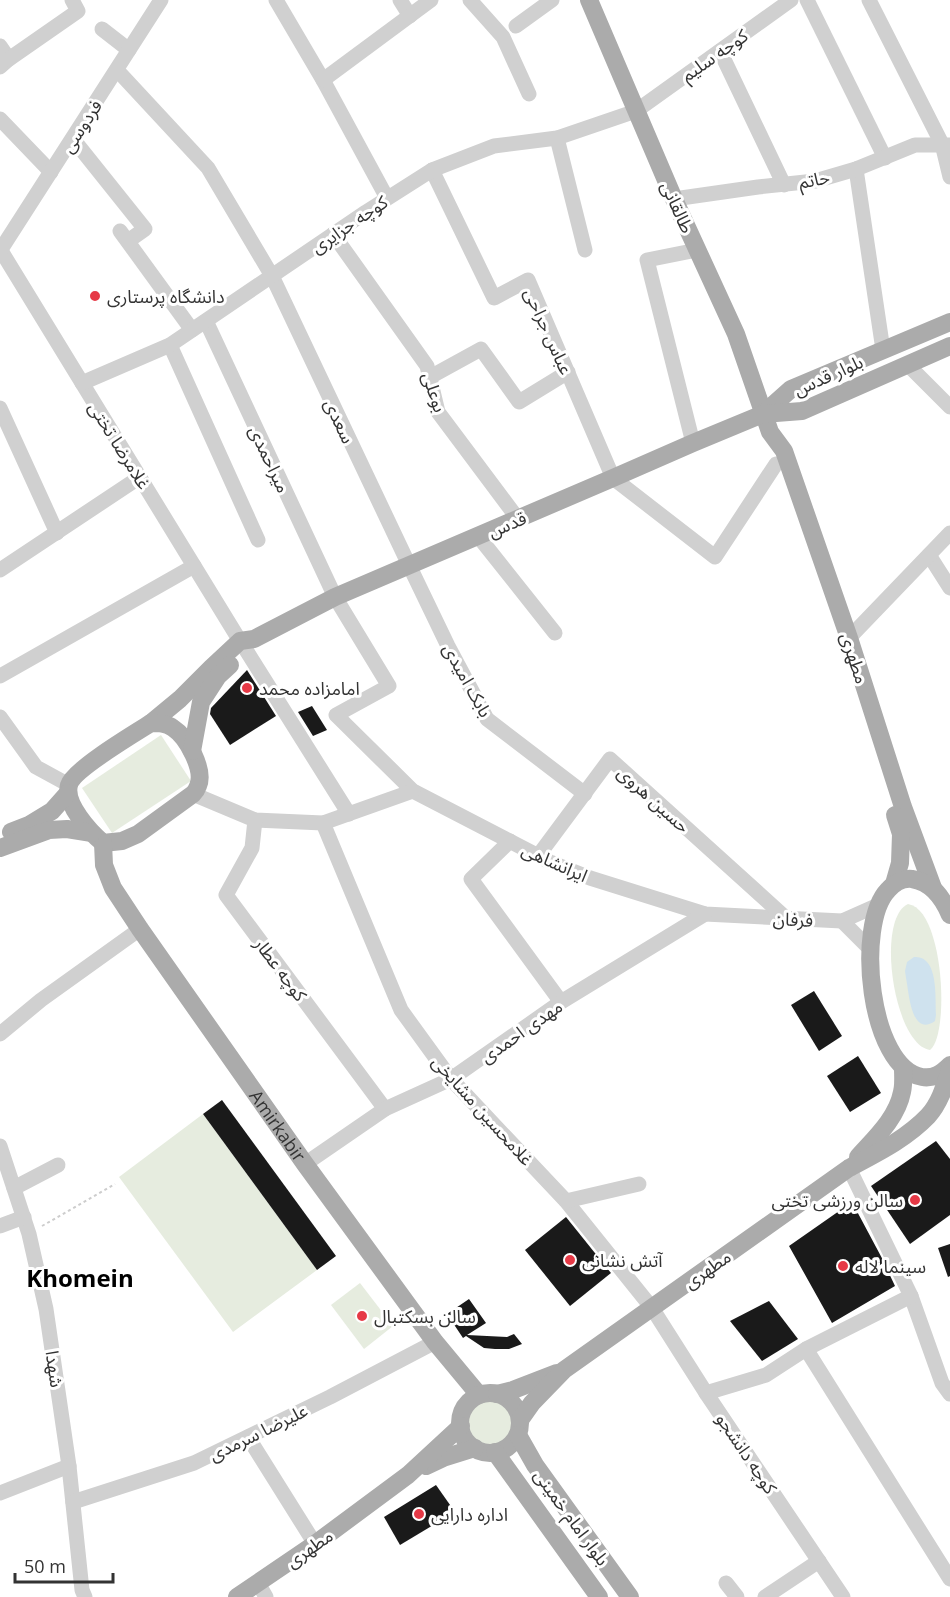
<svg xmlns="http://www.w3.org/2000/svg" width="950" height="1597" viewBox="0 0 950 1597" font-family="'Open Sans','Noto Sans Arabic',sans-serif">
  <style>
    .green { fill: #e6ecdf }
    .water { fill: #cfe2ee }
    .building { fill: #1a1a1a }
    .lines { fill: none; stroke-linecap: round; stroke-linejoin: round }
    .path { stroke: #cdcdcd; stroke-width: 2; stroke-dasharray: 3 3; stroke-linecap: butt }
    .minor { stroke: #d0d0d0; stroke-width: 15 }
    .major { stroke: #ababab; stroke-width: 18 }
    .poi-dot { fill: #e63946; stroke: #fff; stroke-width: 2 }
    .labels { text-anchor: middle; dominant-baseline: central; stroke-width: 6; stroke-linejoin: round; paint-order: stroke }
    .street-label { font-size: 18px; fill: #333; stroke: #fff }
    .poi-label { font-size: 18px; fill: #333; stroke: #fff; text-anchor: start }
    .district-label { font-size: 24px; font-weight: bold; fill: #000; stroke: #fff }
  </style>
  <rect width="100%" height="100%" fill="#fff"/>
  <g class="green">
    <path d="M161 735 191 781 112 833 82 788Z"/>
    <path d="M908 904C944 909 950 1035 930 1050 894 1045 875 919 908 904Z"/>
    <path d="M203 1114 317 1270 233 1332 119 1177Z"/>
    <path d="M360 1283 393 1326 364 1349 331 1305Z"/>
    <circle cx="490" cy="1423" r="22"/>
  </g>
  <path class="water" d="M914 957C939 955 935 998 936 1015L935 1021C911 1038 909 992 906 978L905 971 907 962Z"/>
  <g class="building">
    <path d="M247 670 276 716 230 745 210 714 211 708Z"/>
    <path d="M312 706 327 730 313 736 298 712Z"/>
    <path d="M814 991 842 1036 819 1051 791 1005Z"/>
    <path d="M858 1056 881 1093 850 1112 827 1076Z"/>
    <path d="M222 1100 336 1256 317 1270 203 1114Z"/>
    <path d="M936 1141 950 1159V1215L910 1244 871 1186Z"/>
    <path d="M852 1202 884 1262 872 1271V1272L886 1267 895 1286 832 1323 789 1246Z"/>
    <path d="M566 1217 611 1273 570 1306 525 1250Z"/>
    <path d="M950 1244V1276L948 1277 938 1248Z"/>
    <path d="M469 1299 486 1323 467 1335 507 1337 514 1334 522 1344 509 1349H495L484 1348 466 1336 463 1338 447 1314Z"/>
    <path d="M769 1301 798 1339 762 1361 730 1321Z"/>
    <path d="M436 1485 455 1512 400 1545 384 1517Z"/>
  </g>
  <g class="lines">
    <path class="path" d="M42 1226 115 1184"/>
    <g class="minor">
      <path d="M276 0 323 80 387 198"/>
      <path d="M400 0 410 16"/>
      <path d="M470 0 503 37 529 94"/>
      <path d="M807 0 885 158"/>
      <path d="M869 0 942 144 950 177"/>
      <path d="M516 26 552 0"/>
      <path d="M102 29 129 50"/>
      <path d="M0 46 9 59 0 67"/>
      <path d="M720 51 784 185"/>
      <path d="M9 59 78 11 72 0"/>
      <path d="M117 70 208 168 272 276 409 565 448 646 487 719 585 794"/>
      <path d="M323 80 431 0"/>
      <path d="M0 119 51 172"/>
      <path d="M557 138 585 250"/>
      <path d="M73 139 145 229 128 241"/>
      <path d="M856 169 883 350"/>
      <path d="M432 170 494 298 528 280 613 478 715 557 776 464"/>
      <path d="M674 199 758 187 815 181 856 169 915 145H950"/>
      <path d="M120 231 192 330"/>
      <path d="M333 234 427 366 438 412 518 519"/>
      <path d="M0 249 240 641"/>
      <path d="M0 251 161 0"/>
      <path d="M206 321 335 597 389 686 336 715 413 791 550 862 590 878 705 914 842 921 878 905"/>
      <path d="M170 345 258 540"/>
      <path d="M907 364 950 407"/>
      <path d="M430 377 481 349 519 402 568 372"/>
      <path d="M82 383 170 345 366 212 432 170 494 146 557 138 636 111 791 0"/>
      <path d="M0 408 57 533"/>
      <path d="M693 443 647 260 697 250"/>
      <path d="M478 536 555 633"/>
      <path d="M929 555 950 588"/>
      <path d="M0 570 140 477"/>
      <path d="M849 638 950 533"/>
      <path d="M246 650 349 814"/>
      <path d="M0 676 194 566"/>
      <path d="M0 717 36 767 69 785"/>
      <path d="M193 794 255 820 323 823 413 791"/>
      <path d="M255 820 252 848 226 895 385 1109"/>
      <path d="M323 823 401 1010 451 1079 566 1201 652 1308 706 1393 843 1597"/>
      <path d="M510 841 471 879 561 1002"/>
      <path d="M538 856 610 759 787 919"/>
      <path d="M842 921 870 949"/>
      <path d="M0 1034 41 1000 140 929"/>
      <path d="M0 1146 29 1234 46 1309 69 1466 82 1590 85 1597"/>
      <path d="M305 1164 385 1109 451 1079 561 1002 705 914"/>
      <path d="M849 1168 911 1296 942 1383 950 1394"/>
      <path d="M14 1188 58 1165"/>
      <path d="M566 1201 639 1184"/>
      <path d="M0 1226 24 1217"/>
      <path d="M806 1349 950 1579"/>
      <path d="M706 1393 766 1375 806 1349 911 1296"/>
      <path d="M248 1437 315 1544"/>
      <path d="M0 1493 69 1466"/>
      <path d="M73 1502 194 1463 330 1397 435 1342"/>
      <path d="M258 1583 266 1597"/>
      <path d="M726 1583 737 1597"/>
      <path d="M765 1597 819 1561"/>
    </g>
    <g class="major">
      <path d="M589 0 674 199 736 334 770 432 784 451 849 638 903 807 933 888"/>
      <path d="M763 414 791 389 950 322"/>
      <path d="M151 723 180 699 211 668 240 641 254 639 335 597 613 478 693 443 763 414 802 411 950 346"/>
      <path d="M151 723C159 723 166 723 173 728 187 737 205 770 198 786 197 789 195 792 193 794L138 834 122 841 103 843C90 832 64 804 69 785 73 770 135 733 151 723Z"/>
      <path d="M192 751 201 702 218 676 230 665"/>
      <path d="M11 832 29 825 52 811 68 793"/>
      <path id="s1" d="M103 843 104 865 113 888 140 929 305 1164 435 1342 479 1395"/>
      <path d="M0 848 49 830 67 829 92 833"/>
      <path d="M894 884 900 863 901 834 895 815"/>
      <path d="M950 915C943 898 931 882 912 879 903 878 894 883 888 890 855 924 869 1068 922 1077 934 1079 942 1073 950 1065"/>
      <path d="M858 1157C875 1138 897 1118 902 1092 904 1084 903 1076 903 1068"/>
      <circle cx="490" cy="1423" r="30"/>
      <path d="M497 1394 513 1390 557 1373"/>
      <path d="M520 1420 532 1403 564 1370 849 1168C877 1153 906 1139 928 1116 940 1103 945 1085 950 1069"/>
      <path d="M518 1435 535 1465 630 1597"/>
      <path d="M495 1452 599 1597"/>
      <path d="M426 1466 443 1458 475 1448"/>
      <path d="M237 1597 315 1544 408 1475 461 1426"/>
    </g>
  </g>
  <g class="poi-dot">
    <circle cx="95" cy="296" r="6"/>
    <circle cx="247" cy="688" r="6"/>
    <circle cx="915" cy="1200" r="6"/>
    <circle cx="570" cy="1260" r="6"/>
    <circle cx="843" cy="1266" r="6"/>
    <circle cx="362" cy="1316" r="6"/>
    <circle cx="419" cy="1514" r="6"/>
  </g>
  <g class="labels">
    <g class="street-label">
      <text transform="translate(714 55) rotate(-35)">کوچه سلیم</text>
      <text transform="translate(81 126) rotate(-57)">فردوسی</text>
      <text transform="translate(814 179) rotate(-11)">حاتم</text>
      <text transform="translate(678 207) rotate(66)">طالقانی</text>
      <text transform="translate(349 224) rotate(-34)">کوچه جزایری</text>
      <text transform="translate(549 331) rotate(66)">عباس جراحی</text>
      <text transform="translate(828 375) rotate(-24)">بلوار قدس</text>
      <text transform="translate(435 392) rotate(72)">بوعلی</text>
      <text transform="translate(340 421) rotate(65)">سعدی</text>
      <text transform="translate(120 445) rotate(58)">غلامرضا تختی</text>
      <text transform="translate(270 459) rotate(65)">میراحمدی</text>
      <text transform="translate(507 524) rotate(-23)">قدس</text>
      <text transform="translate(855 658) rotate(72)">مطهری</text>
      <text transform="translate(468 680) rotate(61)">بابک امیدی</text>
      <text transform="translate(654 799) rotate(42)">حسین هروی</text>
      <text transform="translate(555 862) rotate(24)">ایرانشاهی</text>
      <text transform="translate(793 919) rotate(3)">فرفان</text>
      <text transform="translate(281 969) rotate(53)">کوچه عطار</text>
      <text transform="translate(521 1031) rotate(-35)">مهدی احمدی</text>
      <text transform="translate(483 1110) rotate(48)">غلامحسین مشایخی</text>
      <text stroke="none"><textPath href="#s1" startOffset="336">Amirkabir</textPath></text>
      <text transform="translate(707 1269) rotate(-35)">مطهری</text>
      <text transform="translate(55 1369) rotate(82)">شهدا</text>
      <text transform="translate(258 1432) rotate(-26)">علیرضا سرمدی</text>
      <text transform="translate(747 1453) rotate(56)">کوچه دانشجو</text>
      <text transform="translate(572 1517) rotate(54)">بلوار امام خمینی</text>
      <text transform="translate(309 1548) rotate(-35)">مطهری</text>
    </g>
    <g class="poi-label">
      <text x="107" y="296">دانشگاه پرستاری</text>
      <text x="259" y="688">امامزاده محمد</text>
      <text x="903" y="1200" text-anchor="end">سالن ورزشی تختی</text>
      <text x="582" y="1260">آتش نشانی</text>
      <text x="855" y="1266">سینما لاله</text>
      <text x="374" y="1316">سالن بسکتبال</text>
      <text x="431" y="1514">اداره دارایی</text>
    </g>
    <g class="district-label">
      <text x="80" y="1277">Khomein</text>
    </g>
  </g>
  <path d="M15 1573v9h98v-9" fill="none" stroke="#333333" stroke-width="3"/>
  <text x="24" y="1573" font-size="18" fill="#333333" stroke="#ffffff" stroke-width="4.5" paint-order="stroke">50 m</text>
</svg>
